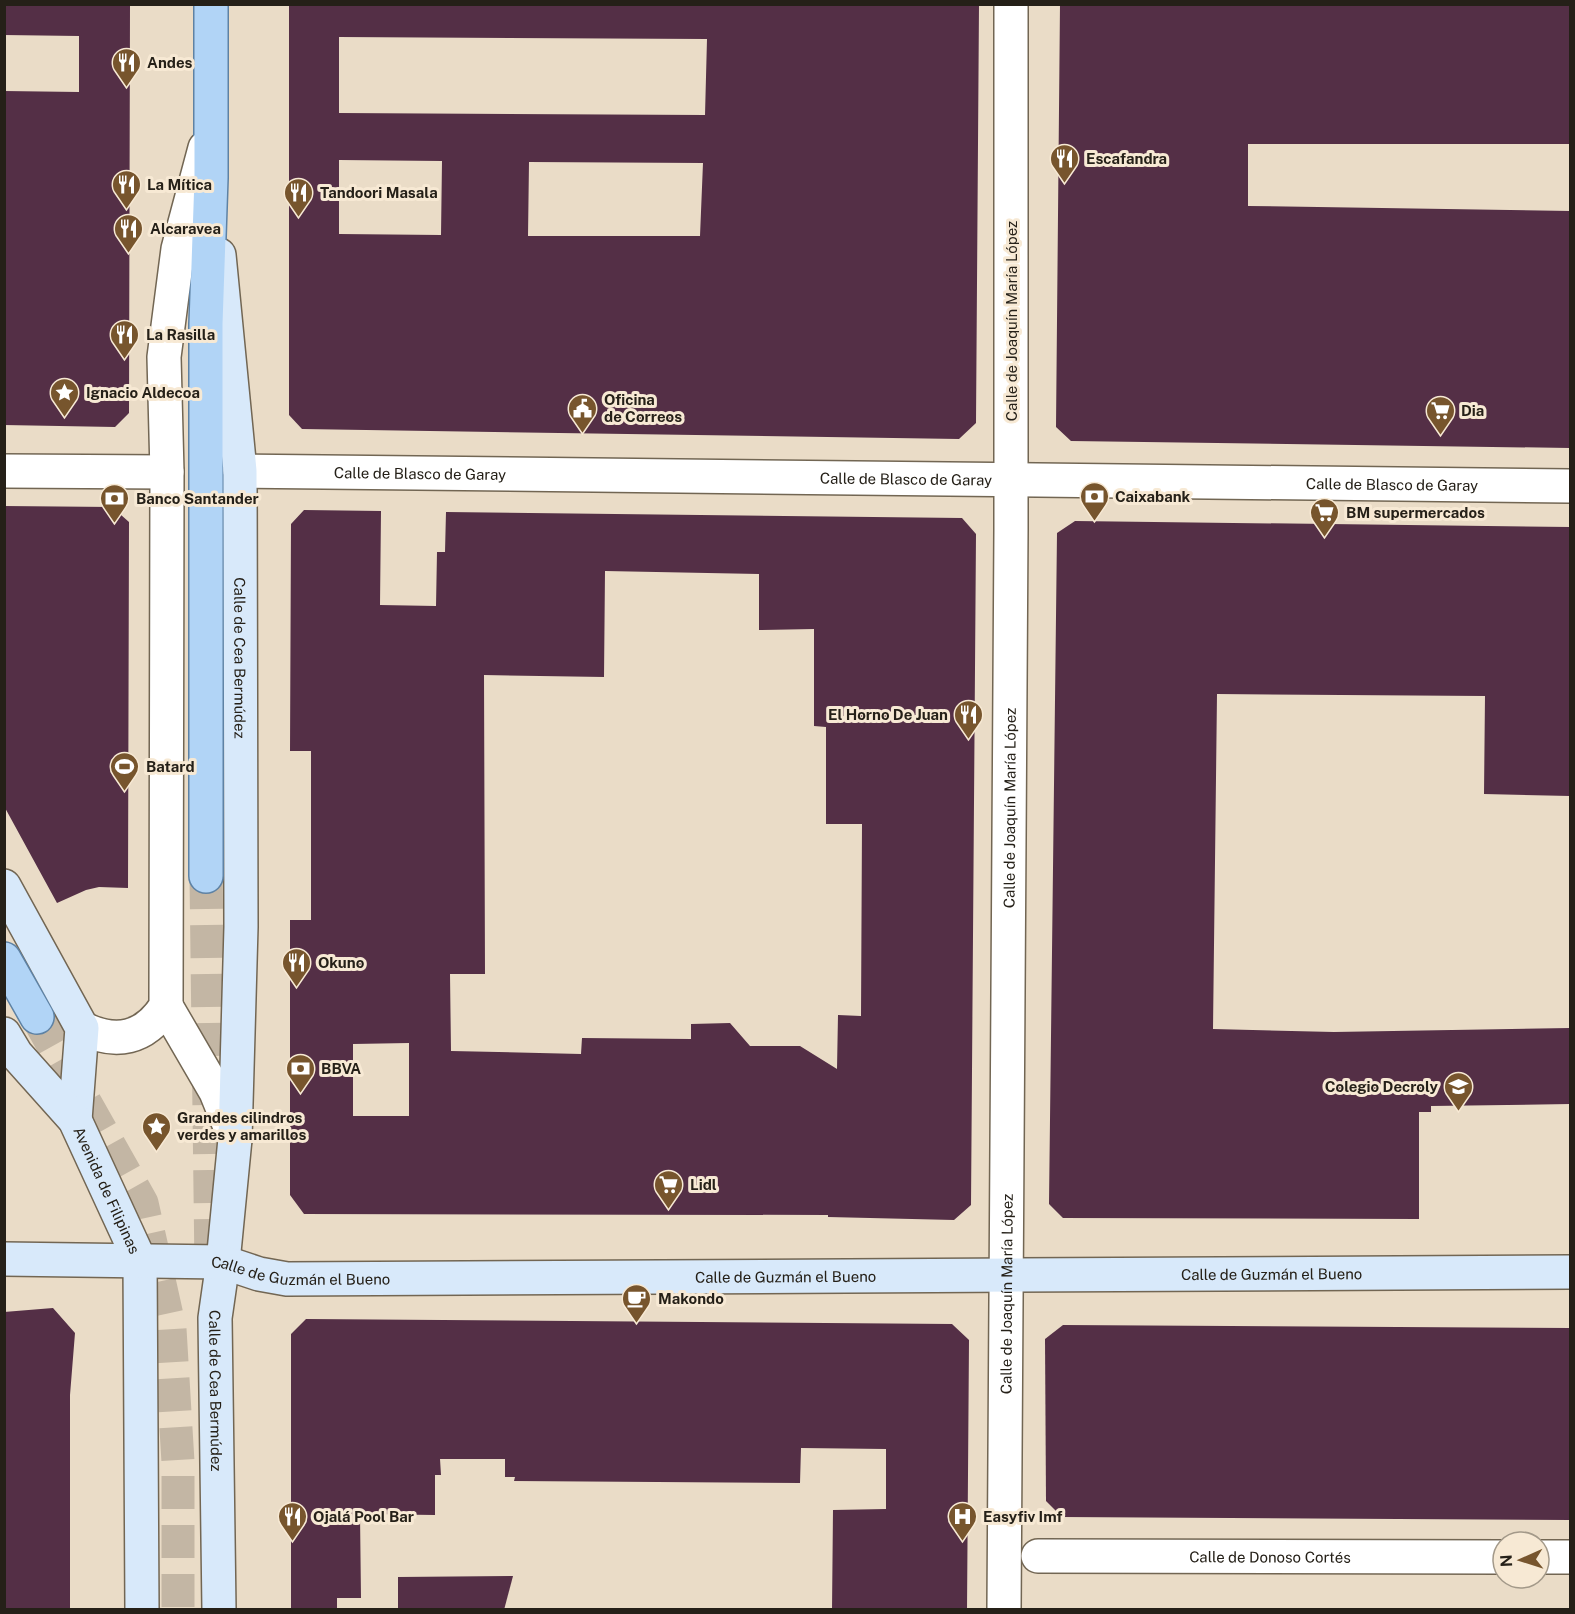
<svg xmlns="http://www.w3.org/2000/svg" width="1575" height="1614" viewBox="0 0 1575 1614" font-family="'Public Sans',sans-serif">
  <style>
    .building { fill: #542f46; fill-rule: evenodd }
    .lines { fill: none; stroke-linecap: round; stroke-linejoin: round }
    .primary-tunnel { stroke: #c3b6a4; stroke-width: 33; stroke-dasharray: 33 16; stroke-linecap: butt }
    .street-casing { stroke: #726653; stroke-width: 36 }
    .secondary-casing { stroke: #726653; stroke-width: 36 }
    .primary-casing { stroke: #5e82a4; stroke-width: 36 }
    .street { stroke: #fff; stroke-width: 33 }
    .secondary { stroke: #d8e9fa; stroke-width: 33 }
    .primary { stroke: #b1d4f6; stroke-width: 33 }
    .labels { text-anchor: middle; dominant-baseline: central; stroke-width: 6; stroke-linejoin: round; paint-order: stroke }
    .poi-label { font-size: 15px; font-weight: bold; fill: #252018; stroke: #f7e9d4; text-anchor: start }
    .street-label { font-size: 15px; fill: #252018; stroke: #f7e9d4 }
  </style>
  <rect width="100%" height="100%" fill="#eadcc7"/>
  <g class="building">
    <path d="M4 4H130L129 413 115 427 4 425V91L79 92V36L4 35Z"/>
    <path d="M289 4H979L976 423 959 439 302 429 289 415ZM339 37 707 39 705 115 339 113ZM339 160 442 161 441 235 339 234ZM529 162 703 163 700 236H528Z"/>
    <path d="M1060 4H1570V144H1248V206L1570 211V448L1071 441 1056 427Z"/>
    <path d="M4 506 112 507 129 522 128 888 99 887 86 890 57 903 4 806Z"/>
    <path d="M304 510 381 511 380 605 436 606 437 552H445L446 512 962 518 976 534 971 1205 954 1220 828 1217V1215L304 1214 290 1195V920H311V751H290L291 524ZM605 571 759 574V630L814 629V726L826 727V824H862L861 1016 838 1015 837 1069 800 1046H750L730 1023 691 1024V1039L582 1038 581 1054 451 1051 450 974H485L484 675 604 677ZM409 1043V1116H353V1044Z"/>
    <path d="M1075 521 1570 527V796L1484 794 1485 696 1217 694 1213 1029 1334 1032 1570 1028V1104L1431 1106V1112H1419V1219L1063 1218 1049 1204 1057 533Z"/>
    <path d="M53 1308 75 1333 70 1395V1610H4V1312Z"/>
    <path d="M306 1319 952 1324 969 1340 967 1610H832L833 1510 886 1509V1449L801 1448 800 1483 514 1481 515 1477H505V1459H440L441 1475H435V1515L360 1514 361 1598H337V1610H291V1334Z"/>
    <path d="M1063 1325 1570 1328V1520L1062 1517 1046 1501 1045 1339Z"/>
    <path d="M513 1576 504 1610H398V1577Z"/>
  </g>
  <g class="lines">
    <g class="primary-tunnel">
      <path d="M206 876 211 1269"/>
      <path d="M37 1017 142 1203 170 1329 178 1462V1610"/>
    </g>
    <defs>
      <g id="street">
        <path d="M4 471 167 472"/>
        <path id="s1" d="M240 471 1570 486"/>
        <path d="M166 1006 216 1092 235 1139"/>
        <path d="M82 1028C116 1045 145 1039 166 1006L167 472 164 357 178 249 205 148"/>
        <path id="s2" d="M1038 1556 1503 1557"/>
        <path d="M1539 1557H1570"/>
        <path id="s3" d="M1004 1610 1011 530V4"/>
      </g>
      <g id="secondary">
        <path id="s4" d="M219 255 240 471 241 927 235 1139 223 1262 215 1318 219 1610"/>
        <path d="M4 886 82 1028 75 1120"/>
        <path id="s5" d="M4 1034 16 1054 75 1120 140 1261 142 1610"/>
        <path id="s6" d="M4 1259 223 1262 259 1274 287 1279 1570 1272"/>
      </g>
      <g id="primary">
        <path d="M206 876V324L211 178V4"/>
        <path d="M4 959 37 1017"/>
      </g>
    </defs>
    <use href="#street" class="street-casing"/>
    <use href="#secondary" class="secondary-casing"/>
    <use href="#primary" class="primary-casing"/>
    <use href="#street" class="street"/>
    <use href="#secondary" class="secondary"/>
    <use href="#primary" class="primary"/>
  </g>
  <defs>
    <symbol id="restaurant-pin" viewBox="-11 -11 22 30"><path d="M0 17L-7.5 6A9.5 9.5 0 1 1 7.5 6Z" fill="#77552d" stroke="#f7e9d4"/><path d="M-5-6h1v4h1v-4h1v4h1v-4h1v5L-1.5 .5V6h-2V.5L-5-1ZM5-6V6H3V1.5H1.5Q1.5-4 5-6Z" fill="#fff"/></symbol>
    <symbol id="sight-pin" viewBox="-11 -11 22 30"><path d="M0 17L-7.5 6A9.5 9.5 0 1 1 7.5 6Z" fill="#77552d" stroke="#f7e9d4"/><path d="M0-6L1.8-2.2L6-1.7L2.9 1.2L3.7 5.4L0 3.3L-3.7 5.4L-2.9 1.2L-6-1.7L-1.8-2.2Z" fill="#fff"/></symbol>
    <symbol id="civic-pin" viewBox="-11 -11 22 30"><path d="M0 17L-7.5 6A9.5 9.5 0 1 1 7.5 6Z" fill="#77552d" stroke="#f7e9d4"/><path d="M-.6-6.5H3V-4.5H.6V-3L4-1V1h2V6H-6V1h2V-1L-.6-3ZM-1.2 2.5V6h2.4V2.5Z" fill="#fff"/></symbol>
    <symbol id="supermarket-pin" viewBox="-11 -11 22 30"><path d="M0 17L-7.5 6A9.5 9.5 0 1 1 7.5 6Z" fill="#77552d" stroke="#f7e9d4"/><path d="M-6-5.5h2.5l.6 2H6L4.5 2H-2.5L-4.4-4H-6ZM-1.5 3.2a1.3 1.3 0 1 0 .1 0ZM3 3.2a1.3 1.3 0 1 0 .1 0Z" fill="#fff"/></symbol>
    <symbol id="bank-pin" viewBox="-11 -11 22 30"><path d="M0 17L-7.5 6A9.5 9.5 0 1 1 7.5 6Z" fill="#77552d" stroke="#f7e9d4"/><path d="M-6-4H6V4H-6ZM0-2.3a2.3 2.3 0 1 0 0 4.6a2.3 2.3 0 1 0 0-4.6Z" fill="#fff"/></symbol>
    <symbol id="stadium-pin" viewBox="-11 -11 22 30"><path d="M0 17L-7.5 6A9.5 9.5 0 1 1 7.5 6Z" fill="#77552d" stroke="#f7e9d4"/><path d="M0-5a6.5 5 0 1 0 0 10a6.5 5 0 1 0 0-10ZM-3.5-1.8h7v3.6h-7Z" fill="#fff"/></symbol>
    <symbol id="school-pin" viewBox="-11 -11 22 30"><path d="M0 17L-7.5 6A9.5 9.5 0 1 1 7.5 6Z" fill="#77552d" stroke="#f7e9d4"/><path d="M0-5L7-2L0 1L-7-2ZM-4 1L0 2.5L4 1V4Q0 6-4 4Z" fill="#fff"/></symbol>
    <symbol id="cafe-pin" viewBox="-11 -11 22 30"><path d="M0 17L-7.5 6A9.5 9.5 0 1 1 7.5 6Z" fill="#77552d" stroke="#f7e9d4"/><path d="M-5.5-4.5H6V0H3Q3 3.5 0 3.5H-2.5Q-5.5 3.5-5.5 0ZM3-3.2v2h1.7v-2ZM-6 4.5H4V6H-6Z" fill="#fff"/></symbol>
    <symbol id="hospital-pin" viewBox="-11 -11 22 30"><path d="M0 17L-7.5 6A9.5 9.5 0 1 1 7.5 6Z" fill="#77552d" stroke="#f7e9d4"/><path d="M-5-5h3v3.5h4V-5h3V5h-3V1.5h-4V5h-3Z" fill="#fff"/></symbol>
  </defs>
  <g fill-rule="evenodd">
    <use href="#restaurant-pin" x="110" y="46" width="33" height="45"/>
    <use href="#restaurant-pin" x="1048" y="142" width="33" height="45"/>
    <use href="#restaurant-pin" x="110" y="168" width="33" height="45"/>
    <use href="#restaurant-pin" x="282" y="176" width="33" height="45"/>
    <use href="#restaurant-pin" x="112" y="212" width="33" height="45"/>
    <use href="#restaurant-pin" x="108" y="318" width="33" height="45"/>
    <use href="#sight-pin" x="48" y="376" width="33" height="45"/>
    <use href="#civic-pin" x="566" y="392" width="33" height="45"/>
    <use href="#supermarket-pin" x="1424" y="394" width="33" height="45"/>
    <use href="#bank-pin" x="1078" y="480" width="33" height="45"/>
    <use href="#bank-pin" x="98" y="482" width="33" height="45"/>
    <use href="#supermarket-pin" x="1308" y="496" width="33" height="45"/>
    <use href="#restaurant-pin" x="952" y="698" width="33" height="45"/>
    <use href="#stadium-pin" x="108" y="750" width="33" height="45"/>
    <use href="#restaurant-pin" x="280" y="946" width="33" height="45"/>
    <use href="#bank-pin" x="284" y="1052" width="33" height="45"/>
    <use href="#school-pin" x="1442" y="1070" width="33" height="45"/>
    <use href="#sight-pin" x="140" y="1110" width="33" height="45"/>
    <use href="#supermarket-pin" x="652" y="1168" width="33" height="45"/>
    <use href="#cafe-pin" x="620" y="1282" width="33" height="45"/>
    <use href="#restaurant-pin" x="276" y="1500" width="33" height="45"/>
    <use href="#hospital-pin" x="946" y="1500" width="33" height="45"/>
  </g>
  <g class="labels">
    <g class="poi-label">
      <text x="147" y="62">Andes</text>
      <text x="1086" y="158">Escafandra</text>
      <text x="147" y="184">La Mítica</text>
      <text x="320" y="192">Tandoori Masala</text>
      <text x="150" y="228">Alcaravea</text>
      <text x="146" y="334">La Rasilla</text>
      <text x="86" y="392">Ignacio Aldecoa</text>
      <text x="604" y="399">Oficina<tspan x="604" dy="17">de Correos</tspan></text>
      <text x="1461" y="410">Dia</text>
      <text x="1115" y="496">Caixabank</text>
      <text x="136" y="498">Banco Santander</text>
      <text x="1346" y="512">BM supermercados</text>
      <text x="948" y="714" text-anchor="end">El Horno De Juan</text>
      <text x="146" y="766">Batard</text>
      <text x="318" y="962">Okuno</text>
      <text x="321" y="1068">BBVA</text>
      <text x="1438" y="1086" text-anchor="end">Colegio Decroly</text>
      <text x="177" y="1117">Grandes cilindros<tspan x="177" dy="17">verdes y amarillos</tspan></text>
      <text x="690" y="1184">Lidl</text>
      <text x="658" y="1298">Makondo</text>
      <text x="313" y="1516">Ojalá Pool Bar</text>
      <text x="983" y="1516">Easyfiv Imf</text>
    </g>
    <g class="street-label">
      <text transform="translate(1011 321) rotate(-90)">Calle de Joaquín María López</text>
      <text stroke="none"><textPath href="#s1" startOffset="180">Calle de Blasco de Garay</textPath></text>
      <text stroke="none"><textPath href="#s1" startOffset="666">Calle de Blasco de Garay</textPath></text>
      <text stroke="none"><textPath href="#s1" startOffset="1152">Calle de Blasco de Garay</textPath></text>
      <text stroke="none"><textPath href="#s4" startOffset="404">Calle de Cea Bermúdez</textPath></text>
      <text stroke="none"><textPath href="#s3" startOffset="802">Calle de Joaquín María López</textPath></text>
      <text stroke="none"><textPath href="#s5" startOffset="189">Avenida de Filipinas</textPath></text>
      <text stroke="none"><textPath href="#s6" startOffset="298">Calle de Guzmán el Bueno</textPath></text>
      <text stroke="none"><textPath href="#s6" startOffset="1270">Calle de Guzmán el Bueno</textPath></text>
      <text stroke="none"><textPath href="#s6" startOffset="784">Calle de Guzmán el Bueno</textPath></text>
      <text stroke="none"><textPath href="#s3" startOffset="316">Calle de Joaquín María López</textPath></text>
      <text stroke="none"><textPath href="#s4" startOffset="1138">Calle de Cea Bermúdez</textPath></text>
      <text stroke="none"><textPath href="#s2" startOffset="232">Calle de Donoso Cortés</textPath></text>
    </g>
  </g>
  <rect width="1575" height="1614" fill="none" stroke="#252018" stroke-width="12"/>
  <g transform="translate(1521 1560) rotate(267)"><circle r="28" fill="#f7e9d4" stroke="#a39989" stroke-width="1.5"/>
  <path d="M0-4.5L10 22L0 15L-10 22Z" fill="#77552d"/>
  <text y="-9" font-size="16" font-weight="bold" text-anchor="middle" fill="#252018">N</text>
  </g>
</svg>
